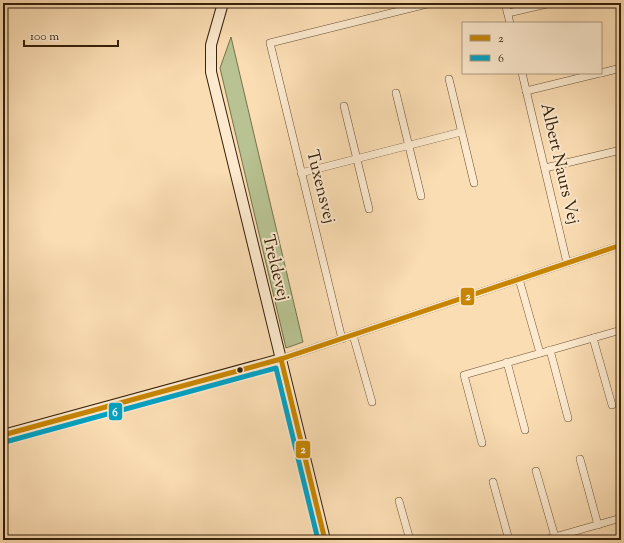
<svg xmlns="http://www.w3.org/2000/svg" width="624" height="543" viewBox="0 0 624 543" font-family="'Sorts Mill Goudy',serif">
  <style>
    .green { fill: #b8c292; stroke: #77724e }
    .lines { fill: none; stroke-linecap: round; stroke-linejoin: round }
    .street-casing { stroke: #675034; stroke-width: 8 }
    .secondary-casing { stroke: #36210a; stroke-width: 12 }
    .street { stroke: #fce9ce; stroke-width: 7 }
    .secondary { stroke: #fce9ce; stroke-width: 10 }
    .bus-1-casing { stroke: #fce9ce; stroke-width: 8 }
    .bus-2-casing { stroke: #fce9ce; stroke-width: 8 }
    .bus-1 { stroke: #c78502; stroke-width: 5 }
    .bus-2 { stroke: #03a2c4; stroke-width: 5 }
    .bus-dot { fill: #36210a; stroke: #fce9ce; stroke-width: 1.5 }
    .labels { text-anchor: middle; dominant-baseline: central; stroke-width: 4; stroke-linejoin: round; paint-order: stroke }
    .street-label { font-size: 17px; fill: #36210a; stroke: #fce9ce }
    .line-badge { stroke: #fce9ce; stroke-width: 1.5 }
    .badge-label { font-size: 11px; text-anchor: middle; font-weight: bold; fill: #fff }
  </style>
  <rect width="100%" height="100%" fill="#fbddb3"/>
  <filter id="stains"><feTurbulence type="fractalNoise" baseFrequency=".005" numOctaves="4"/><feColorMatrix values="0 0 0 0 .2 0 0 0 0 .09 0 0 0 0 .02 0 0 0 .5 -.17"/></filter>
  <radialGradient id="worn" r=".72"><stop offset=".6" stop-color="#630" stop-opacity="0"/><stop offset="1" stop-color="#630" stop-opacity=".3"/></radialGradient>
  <path class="green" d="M231 37 303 342 286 348 220 68Z"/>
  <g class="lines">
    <defs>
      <g id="street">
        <path d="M505 3 510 23"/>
        <path d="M508 13 551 3"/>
        <path d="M522 73 567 263"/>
        <path d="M601 73 621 68"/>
        <path d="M449 79 474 183"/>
        <path d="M526 91 600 73"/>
        <path d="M396 93 421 196"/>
        <path d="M344 106 369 209"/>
        <path d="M545 168 621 150"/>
        <path d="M301 173 461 132"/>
        <path d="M519 279 540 353"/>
        <path d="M353 335 372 402"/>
        <path d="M593 338 612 405"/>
        <path d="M342 339 270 43 431 3"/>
        <path d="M550 350 568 418"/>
        <path d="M281 359 621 245"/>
        <path d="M507 362 525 430"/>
        <path d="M482 443 464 375 621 330"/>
        <path d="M580 459 598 525"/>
        <path d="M536 471 555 537"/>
        <path d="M493 482 509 540"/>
        <path d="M399 501 410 540"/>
        <path d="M544 540 621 518"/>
      </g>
      <g id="secondary">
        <path d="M223 3 211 45V72L325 540"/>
        <path d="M3 435 281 359"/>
      </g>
    </defs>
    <use href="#street" class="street-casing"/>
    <use href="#secondary" class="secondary-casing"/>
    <use href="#street" class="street"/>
    <use href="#secondary" class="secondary"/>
    <defs>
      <g id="bus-1">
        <path d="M281 359 325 540"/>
        <path d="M3 435 281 359 621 245"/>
      </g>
      <path id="bus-2" d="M5 442 276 368 318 540"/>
    </defs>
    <use href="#bus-1" class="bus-1-casing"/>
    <use href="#bus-2" class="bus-2-casing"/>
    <use href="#bus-1" class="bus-1"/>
    <use href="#bus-2" class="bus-2"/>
  </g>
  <circle class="bus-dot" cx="240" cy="370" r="3.5"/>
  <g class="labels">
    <g class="street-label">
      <text transform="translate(559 164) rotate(77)">Albert Naurs Vej</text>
      <text transform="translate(320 187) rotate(76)">Tuxensvej</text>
      <text transform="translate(275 268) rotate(76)">Treldevej</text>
    </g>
  </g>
  <g class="line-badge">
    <rect x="460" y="287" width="15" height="19" rx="4" fill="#c78502"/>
    <rect x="108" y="402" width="15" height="19" rx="4" fill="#03a2c4"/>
    <rect x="295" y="440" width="16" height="19" rx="4" fill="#c78502"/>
  </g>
  <g class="badge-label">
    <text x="468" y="300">2</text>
    <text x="115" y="416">6</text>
    <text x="303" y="453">2</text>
  </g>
  <rect width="624" height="543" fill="none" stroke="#fbddb3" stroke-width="16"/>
  <rect x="4" y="4" width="616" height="535" fill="none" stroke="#36210a" stroke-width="2"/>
  <rect x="8" y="8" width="608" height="527" fill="none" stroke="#36210a"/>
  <rect x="462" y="22" width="140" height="52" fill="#fce9ce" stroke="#ad9980"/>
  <rect x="470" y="35" width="20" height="6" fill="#c78502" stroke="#ad9980"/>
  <text x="498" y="42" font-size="12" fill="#36210a">2</text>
  <rect x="470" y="55" width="20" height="6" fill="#03a2c4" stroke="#ad9980"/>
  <text x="498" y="62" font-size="12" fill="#36210a">6</text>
  <path d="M24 40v6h94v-6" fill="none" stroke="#36210a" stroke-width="2"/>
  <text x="30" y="40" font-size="12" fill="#36210a" stroke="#fce9ce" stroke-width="3" paint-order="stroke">100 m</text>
  <rect width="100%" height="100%" filter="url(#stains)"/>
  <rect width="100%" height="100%" fill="url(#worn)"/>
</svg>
